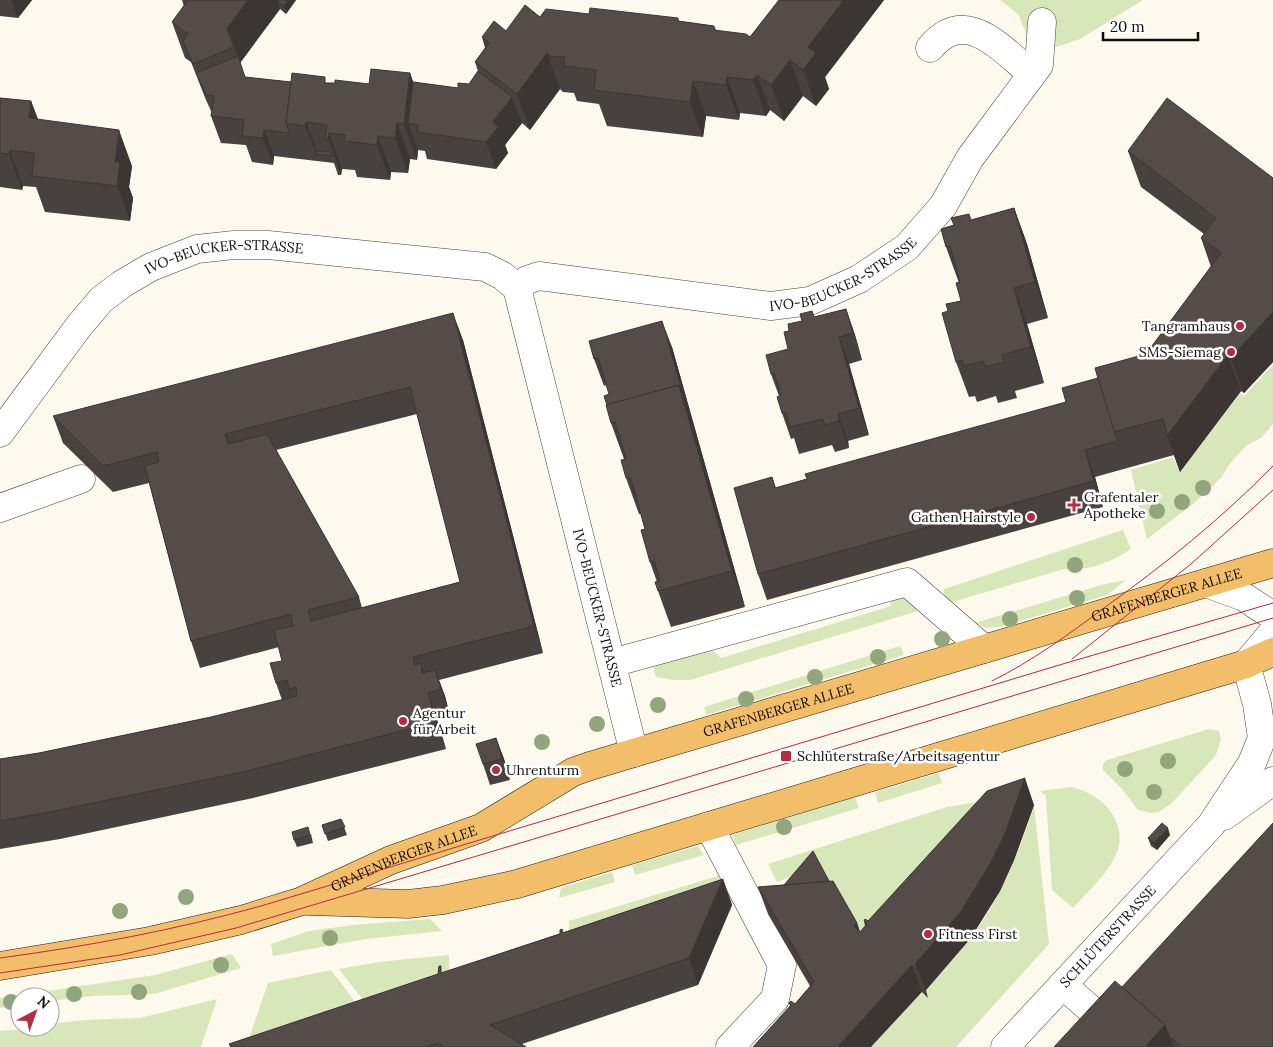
<svg xmlns="http://www.w3.org/2000/svg" width="1273" height="1047" viewBox="0 0 1273 1047" font-family="Lora,serif">
  <style>
    .green { fill: #d7e7b9 }
    .lines { fill: none; stroke-linecap: round; stroke-linejoin: round }
    .minor-casing { stroke: #404040; stroke-width: 29 }
    .major-casing { stroke: #1e1e1e; stroke-width: 29 }
    .minor { stroke: #fff; stroke-width: 28 }
    .major { stroke: #f3be69; stroke-width: 28 }
    .tram { stroke: #b72a45; stroke-width: 1 }
    .tree { fill: #91a67c }
    .wall { fill: #494140; fill-rule: evenodd }
    .shaded-wall { fill: #3c3534 }
    .building { fill: #554c4a; stroke: #3c3534; fill-rule: evenodd }
    .poi-dot { fill: #b72a45; stroke: #fff; stroke-width: 2 }
    .labels { text-anchor: middle; dominant-baseline: central; stroke-width: 5; stroke-linejoin: round; paint-order: stroke }
    .street-label { font-size: 14px; fill: #0d0d0d; stroke: #fff }
    .poi-label { font-size: 14px; fill: #0d0d0d; stroke: #fff; text-anchor: start }
  </style>
  <rect width="100%" height="100%" fill="#fef9ed"/>
  <g class="green">
    <path d="M1000 0H1143L1080 39 1035 54 1018 14Z"/>
    <path d="M1273 365V424L1261 438 1247 445 1231 462 1221 478 1193 504 1147 539 1131 470 1173 457 1180 473 1240 393 1244 396Z"/>
    <path d="M1123 530 1131 549C1112 562 1087 572 1064 569L949 603 944 596V589Z"/>
    <path d="M1126 580 1107 595 1000 627 986 628 975 623 1105 584Z"/>
    <path d="M902 595 918 611 690 680H674L656 677 652 662 708 646 721 658 891 606 889 597Z"/>
    <path d="M900 646 904 655 706 715 704 707Z"/>
    <path d="M1209 729 1219 731 1221 739 1216 755 1172 803 1159 812 1151 813 1138 810 1123 790 1103 770V764L1107 760Z"/>
    <path d="M939 773 942 783 878 803 875 792Z"/>
    <path d="M1071 787C1106 794 1135 830 1111 864 1101 880 1085 894 1073 908L1052 890 1046 796 1040 791Z"/>
    <path d="M1030 793 1034 805 1049 944 956 1047H871L922 992 925 995V991C940 974 956 957 970 939 1000 899 1019 853 1034 805L869 958 813 869 777 882 768 864 947 807Z"/>
    <path d="M855 797 859 808 736 845 732 835Z"/>
    <path d="M698 846 704 855 635 875 632 865Z"/>
    <path d="M612 872 615 882 559 898 561 888Z"/>
    <path d="M718 876 733 903 570 956 569 921Z"/>
    <path d="M430 919 442 931 366 939 273 956 271 944 309 931 353 925Z"/>
    <path d="M232 954 241 968 154 994 93 996 50 1001V997H20V1005L0 1008V998L155 975Z"/>
    <path d="M449 955V991L376 1017 339 969 379 962Z"/>
    <path d="M331 970 368 1019 246 1047 268 983Z"/>
    <path d="M217 999 201 1047H0V1031L50 1027V1024L84 1020 140 1018Z"/>
  </g>
  <g class="lines">
    <defs>
      <g id="minor">
        <path d="M930 48C966 5 1001 49 1032 74"/>
        <path id="s1" d="M517 288 527 280 539 276 771 306 810 301 859 279 907 247 943 206 970 158 1039 65 1042 22"/>
        <path id="s2" d="M0 433 79 326 101 300 122 284 151 267 197 249 234 245H268L485 267 503 276 517 288 634 753"/>
        <path d="M0 508 81 479"/>
        <path d="M1206 583 1244 597 1273 616"/>
        <path d="M612 663 907 582 984 649"/>
        <path d="M1224 816 1273 781"/>
        <path d="M709 826 782 965 775 999 730 1047"/>
        <path d="M1063 985 1115 1031"/>
        <path id="s3" d="M1005 1047 1211 825 1252 763 1262 738 1257 704 1246 664 1273 632"/>
      </g>
      <g id="major">
        <path d="M308 901 408 904 443 900 517 884 1246 664 1273 652"/>
        <path id="s4" d="M0 966 150 941 241 920 302 901 391 860 481 828 573 772 590 766 1273 563"/>
      </g>
    </defs>
    <use href="#minor" class="minor-casing"/>
    <use href="#major" class="major-casing"/>
    <use href="#minor" class="minor"/>
    <use href="#major" class="major"/>
    <g class="tram">
      <path d="M1072 659 1191 564 1273 490"/>
      <path d="M992 681C1032 661 1068 635 1104 608 1164 565 1221 519 1273 466"/>
      <path d="M0 958C89 946 175 930 261 906L1066 663 1273 603"/>
      <path d="M0 973 120 955 236 928 1273 618"/>
    </g>
  </g>
  <g class="tree">
    <circle cx="1203" cy="488" r="8"/>
    <circle cx="1182" cy="502" r="8"/>
    <circle cx="1157" cy="511" r="8"/>
    <circle cx="1075" cy="565" r="8"/>
    <circle cx="1077" cy="598" r="8"/>
    <circle cx="1010" cy="619" r="8"/>
    <circle cx="942" cy="639" r="8"/>
    <circle cx="878" cy="657" r="8"/>
    <circle cx="815" cy="677" r="8"/>
    <circle cx="746" cy="699" r="8"/>
    <circle cx="658" cy="705" r="8"/>
    <circle cx="597" cy="724" r="8"/>
    <circle cx="542" cy="742" r="8"/>
    <circle cx="1168" cy="761" r="8"/>
    <circle cx="1125" cy="769" r="8"/>
    <circle cx="1154" cy="792" r="8"/>
    <circle cx="784" cy="827" r="8"/>
    <circle cx="186" cy="897" r="8"/>
    <circle cx="120" cy="911" r="8"/>
    <circle cx="330" cy="938" r="8"/>
    <circle cx="221" cy="965" r="8"/>
    <circle cx="139" cy="992" r="8"/>
    <circle cx="74" cy="994" r="8"/>
    <circle cx="11" cy="1002" r="8"/>
  </g>
  <g class="wall">
    <path d="M0 0H32L18 18 0 16Z"/>
    <path d="M182 0H296L286 14 280 9 240 63 245 77 291 82 369 84 410 73 413 82 458 88 469 84 478 71 475 62 485 48 482 37 506 31 540 17 589 14 678 18 679 21 714 26 716 30 750 37 779 0H884L825 77 829 89 816 106 803 96 784 121 770 110 766 116 740 113 739 120 706 116 703 137 607 126 599 104 577 101 574 93 563 92 560 89 530 130 522 123 505 145 508 153 496 169 427 159 425 151 418 150 417 160 410 159 408 173 391 172 390 180 357 177 355 170 342 169 341 175H338L334 163 274 156 273 165 252 162 246 145 221 143 211 116 212 113 206 100 191 62 185 58 172 22 184 6Z"/>
    <path d="M0 98 31 101 38 119 132 166 129 187 133 198 130 221 45 212 36 187 23 186 22 190 0 187Z"/>
    <path d="M1128 151 1273 178V362L1244 393 1241 391 1180 472 1174 455 1095 477 1103 507 767 600 758 574 772 477 776 488 1066 402 1098 378 1146 354 1211 267 1201 238 1204 234 1141 187Z"/>
    <path d="M1014 208 1027 244 1048 318 1027 324 1044 383 1015 391 1017 398 998 403 996 396 977 402 975 396 969 397 956 362 948 311 961 301 959 283 946 247 972 220Z"/>
    <path d="M846 309 855 335 862 360 849 364 869 435 848 441 849 448 835 452 832 445 799 454 794 438 791 439 782 413 779 396 771 374 788 349 789 331 802 321 812 311 814 317Z"/>
    <path d="M463 340 543 653 439 680 445 696 450 716 437 719 446 749 253 798 60 839 0 849V759L39 753 211 717 282 700 276 683 282 661 279 647 200 668 191 641 149 483 113 492 63 443 53 416ZM417 414 460 582 362 608 359 597 276 450Z"/>
    <path d="M589 341 672 347 745 607 671 627 658 591 657 582 650 562 645 529 641 514H639L626 478 624 459 611 423 607 405 609 394 606 385 604 386 594 359Z"/>
    <path d="M496 738 504 759 510 780 490 785 483 764Z"/>
    <path d="M1034 805 1014 860 1000 891 970 939 926 990 928 998 922 992 790 1006 789 1003 795 1004 810 986 768 914 758 887 829 881 857 923 860 932 865 926 864 921H868Z"/>
    <path d="M341 819 347 835 328 841 322 825Z"/>
    <path d="M311 834 313 843 297 847 294 840Z"/>
    <path d="M1170 835 1157 850 1151 846 1148 838Z"/>
    <path d="M723 879 732 905 698 985 522 1044 526 1047H230L229 1044Z"/>
    <path d="M1122 987 1273 1047H1054Z"/>
  </g>
  <g class="shaded-wall">
    <path d="M11 0H32L18 18Z"/>
    <path d="M248 0H283L278 2 280 9 240 63 255 103 234 47 227 29Z"/>
    <path d="M288 0H296L286 14 284 6Z"/>
    <path d="M844 0H884L825 77 829 89 816 106 803 70 808 47Z"/>
    <path d="M547 53 560 89 530 130 517 94Z"/>
    <path d="M790 60 803 96 784 121 771 85Z"/>
    <path d="M410 73 423 109 418 125 408 123 418 150 417 160 404 124Z"/>
    <path d="M757 75 770 110 766 116 753 80Z"/>
    <path d="M727 77 740 113 739 120 726 85Z"/>
    <path d="M693 81 706 116 703 137 690 102Z"/>
    <path d="M512 97 522 123 505 145 508 153 496 169 486 142 493 122Z"/>
    <path d="M31 101 44 137 29 118Z"/>
    <path d="M306 122 318 155 316 154 305 126Z"/>
    <path d="M397 123 410 159 408 173 395 138Z"/>
    <path d="M119 130 132 166 129 187 133 198 130 221 117 186 115 162Z"/>
    <path d="M264 130 274 156 273 165 263 138Z"/>
    <path d="M329 133 342 169 341 175 328 139Z"/>
    <path d="M378 136 391 172 390 180 377 145Z"/>
    <path d="M10 150 23 186 22 190 9 154Z"/>
    <path d="M1014 208 1027 244 1048 318 1035 282Z"/>
    <path d="M1014 288 1027 324 1044 383 1031 347Z"/>
    <path d="M846 309 855 335 862 360 853 333Z"/>
    <path d="M1273 312V362L1244 393 1231 358Z"/>
    <path d="M453 313 463 340 543 653 534 626Z"/>
    <path d="M662 321 672 347 745 607 732 571Z"/>
    <path d="M839 337 849 364 869 435 859 408Z"/>
    <path d="M1228 355 1241 391 1180 472 1167 436Z"/>
    <path d="M838 414 848 441 849 448 839 421Z"/>
    <path d="M1085 450 1095 477 1103 507 1094 481Z"/>
    <path d="M421 663 431 690 422 673Z"/>
    <path d="M435 670 445 696 450 716 441 689Z"/>
    <path d="M428 693 437 719 446 749 436 722Z"/>
    <path d="M496 738 504 759 510 780 502 759Z"/>
    <path d="M1025 778 1034 805 1014 860 1000 891 970 939 926 990 918 971 915 964Z"/>
    <path d="M1168 828 1170 835 1157 850 1154 843Z"/>
    <path d="M723 879 732 905 698 985 689 958Z"/>
    <path d="M857 923 866 950 854 926Z"/>
    <path d="M912 965 922 992 871 1047H840L839 1045Z"/>
    <path d="M1165 1025 1173 1047H1145Z"/>
  </g>
  <g class="building">
    <path d="M188 0H248L227 29 234 47 193 64 183 41 188 34 172 22Z"/>
    <path d="M277 0H288L284 6 278 2Z"/>
    <path d="M779 0H844L808 47 816 53 803 70 790 60 771 85 757 75 753 80 727 77 726 85 693 81 690 102 594 90 596 70 564 66 565 57 550 56 547 53 517 94 475 62 489 43 482 37 494 21 506 31 525 5 540 17 546 9 589 14 590 8 678 18V21L714 26V30L746 34 750 37Z"/>
    <path d="M238 56 245 77 291 82 286 123 289 133 264 130 263 138 242 136 244 120 211 116 214 96 206 95 196 73Z"/>
    <path d="M371 69 410 73 404 124 397 123 395 138 378 136 377 145 344 141 345 135 329 133 328 139H325L327 125 306 122 305 126 286 123 292 73 325 77V83H335V80L369 84Z"/>
    <path d="M478 71 512 97 493 122 498 127 486 142 418 132V125L408 123 413 82 458 88V83L469 84Z"/>
    <path d="M0 98 31 101 29 118 119 130 115 162H120L117 186 32 176 34 153 10 150 9 154 0 153Z"/>
    <path d="M1167 98 1273 178V312L1231 358 1228 355 1167 436 1163 419 1113 432 1095 368 1146 354 1221 253 1201 238 1216 218 1128 151Z"/>
    <path d="M316 151 330 152 332 156 316 154Z"/>
    <path d="M1014 208 1035 282 1014 288 1031 347 1002 355 1004 362 985 367 983 361 964 366 962 360 956 362 942 313 948 311 946 304 961 301 956 283 960 282 950 246 946 247 941 229 954 225 951 218 969 214 971 220Z"/>
    <path d="M846 309 853 333 839 337 859 408 838 414 839 421 825 425 823 419 790 427 785 412 782 413 777 397 781 395 774 373 771 374 766 355 788 349 784 332 789 331 788 324 802 321 800 314 812 311 814 317Z"/>
    <path d="M453 313 534 626 413 657 415 665 421 663 422 673 435 670 441 689 428 693 436 722 243 772 50 812 0 821V759L39 753 211 717 297 696 296 687 289 689 287 680 276 683 270 663 282 661 274 630 293 626 291 614 191 641 145 466 159 462 157 452 103 466 53 416ZM410 387 460 582 311 621 308 610 359 597 267 434 228 444 225 434Z"/>
    <path d="M662 321 683 394 679 385 607 405 604 396 609 394 598 358 594 359 589 341Z"/>
    <path d="M1098 378 1117 441 1085 450 1094 481 758 574 734 488 772 477 775 488 807 479 805 474 1066 402 1062 388Z"/>
    <path d="M679 385 732 571 658 591 655 582 660 581 654 561 650 562 641 530 645 529 631 479 626 478 621 460 626 459 615 422 611 423 606 405Z"/>
    <path d="M496 738 502 759 483 764 476 744Z"/>
    <path d="M1025 778 1005 834 990 864 960 913 915 964 918 971 912 965 839 1045 841 1047H753L791 1005 789 1003 791 1001 795 1004 814 982 758 887 833 881 857 923 854 926 860 932 867 924 864 921 865 919 868 921 987 791Z"/>
    <path d="M341 819 345 827 325 834 322 825Z"/>
    <path d="M1162 823 1168 828 1154 843 1148 838Z"/>
    <path d="M1273 823V1047H1181L1169 1036 1165 1025 1122 987Z"/>
    <path d="M308 827 310 835 294 840 292 832Z"/>
    <path d="M813 851 829 881 784 885Z"/>
    <path d="M723 879 689 958 490 1025 526 1047H445L438 1043 426 1047H233L229 1044 438 974 439 966H441V973L560 934V930L562 929 563 933Z"/>
    <path d="M1115 981 1165 1025 1145 1047H1054Z"/>
  </g>
  <g class="poi-dot">
    <circle cx="1240" cy="326" r="5"/>
    <circle cx="1231" cy="352" r="5"/>
    <path d="M1071.5 497.5h5v5h5v5h-5v5h-5v-5h-5v-5h5z"/>
    <circle cx="1031" cy="517" r="5"/>
    <circle cx="403" cy="721" r="5"/>
    <rect x="780" y="750" width="12" height="12" rx="2.5"/>
    <circle cx="496" cy="770" r="5"/>
    <circle cx="928" cy="934" r="5"/>
  </g>
  <g class="labels">
    <g class="street-label">
      <text stroke="none"><textPath href="#s2" startOffset="302">IVO-BEUCKER-STRASSE</textPath></text>
      <text stroke="none"><textPath href="#s1" startOffset="339">IVO-BEUCKER-STRASSE</textPath></text>
      <text stroke="none"><textPath href="#s4" startOffset="1230">GRAFENBERGER ALLEE</textPath></text>
      <text stroke="none"><textPath href="#s2" startOffset="934">IVO-BEUCKER-STRASSE</textPath></text>
      <text stroke="none"><textPath href="#s4" startOffset="825">GRAFENBERGER ALLEE</textPath></text>
      <text stroke="none"><textPath href="#s4" startOffset="420">GRAFENBERGER ALLEE</textPath></text>
      <text stroke="none"><textPath href="#s3" startOffset="151">SCHLÜTERSTRASSE</textPath></text>
    </g>
    <g class="poi-label">
      <text x="1230" y="326" text-anchor="end">Tangramhaus</text>
      <text x="1221" y="352" text-anchor="end">SMS-Siemag</text>
      <text x="1084" y="497">Grafentaler<tspan x="1084" dy="16">Apotheke</tspan></text>
      <text x="1021" y="517" text-anchor="end">Gathen Hairstyle</text>
      <text x="413" y="713">Agentur<tspan x="413" dy="16">für Arbeit</tspan></text>
      <text x="797" y="756">Schlüterstraße/Arbeitsagentur</text>
      <text x="506" y="770">Uhrenturm</text>
      <text x="938" y="934">Fitness First</text>
    </g>
  </g>
  <g transform="translate(35 1012) rotate(41)"><circle r="24" fill="#ffffff" stroke="#9e9e9e"/>
  <path d="M0-4L9 19L0 12L-9 19Z" fill="#b72a45"/>
  <text y="-8" font-size="14" font-weight="bold" text-anchor="middle" fill="#0d0d0d">N</text>
  </g>
  <path d="M1103 32v8h95v-8" fill="none" stroke="#0d0d0d" stroke-width="2.5"/>
  <text x="1110" y="32" font-size="15" fill="#0d0d0d" stroke="#ffffff" stroke-width="4" paint-order="stroke">20 m</text>
</svg>
